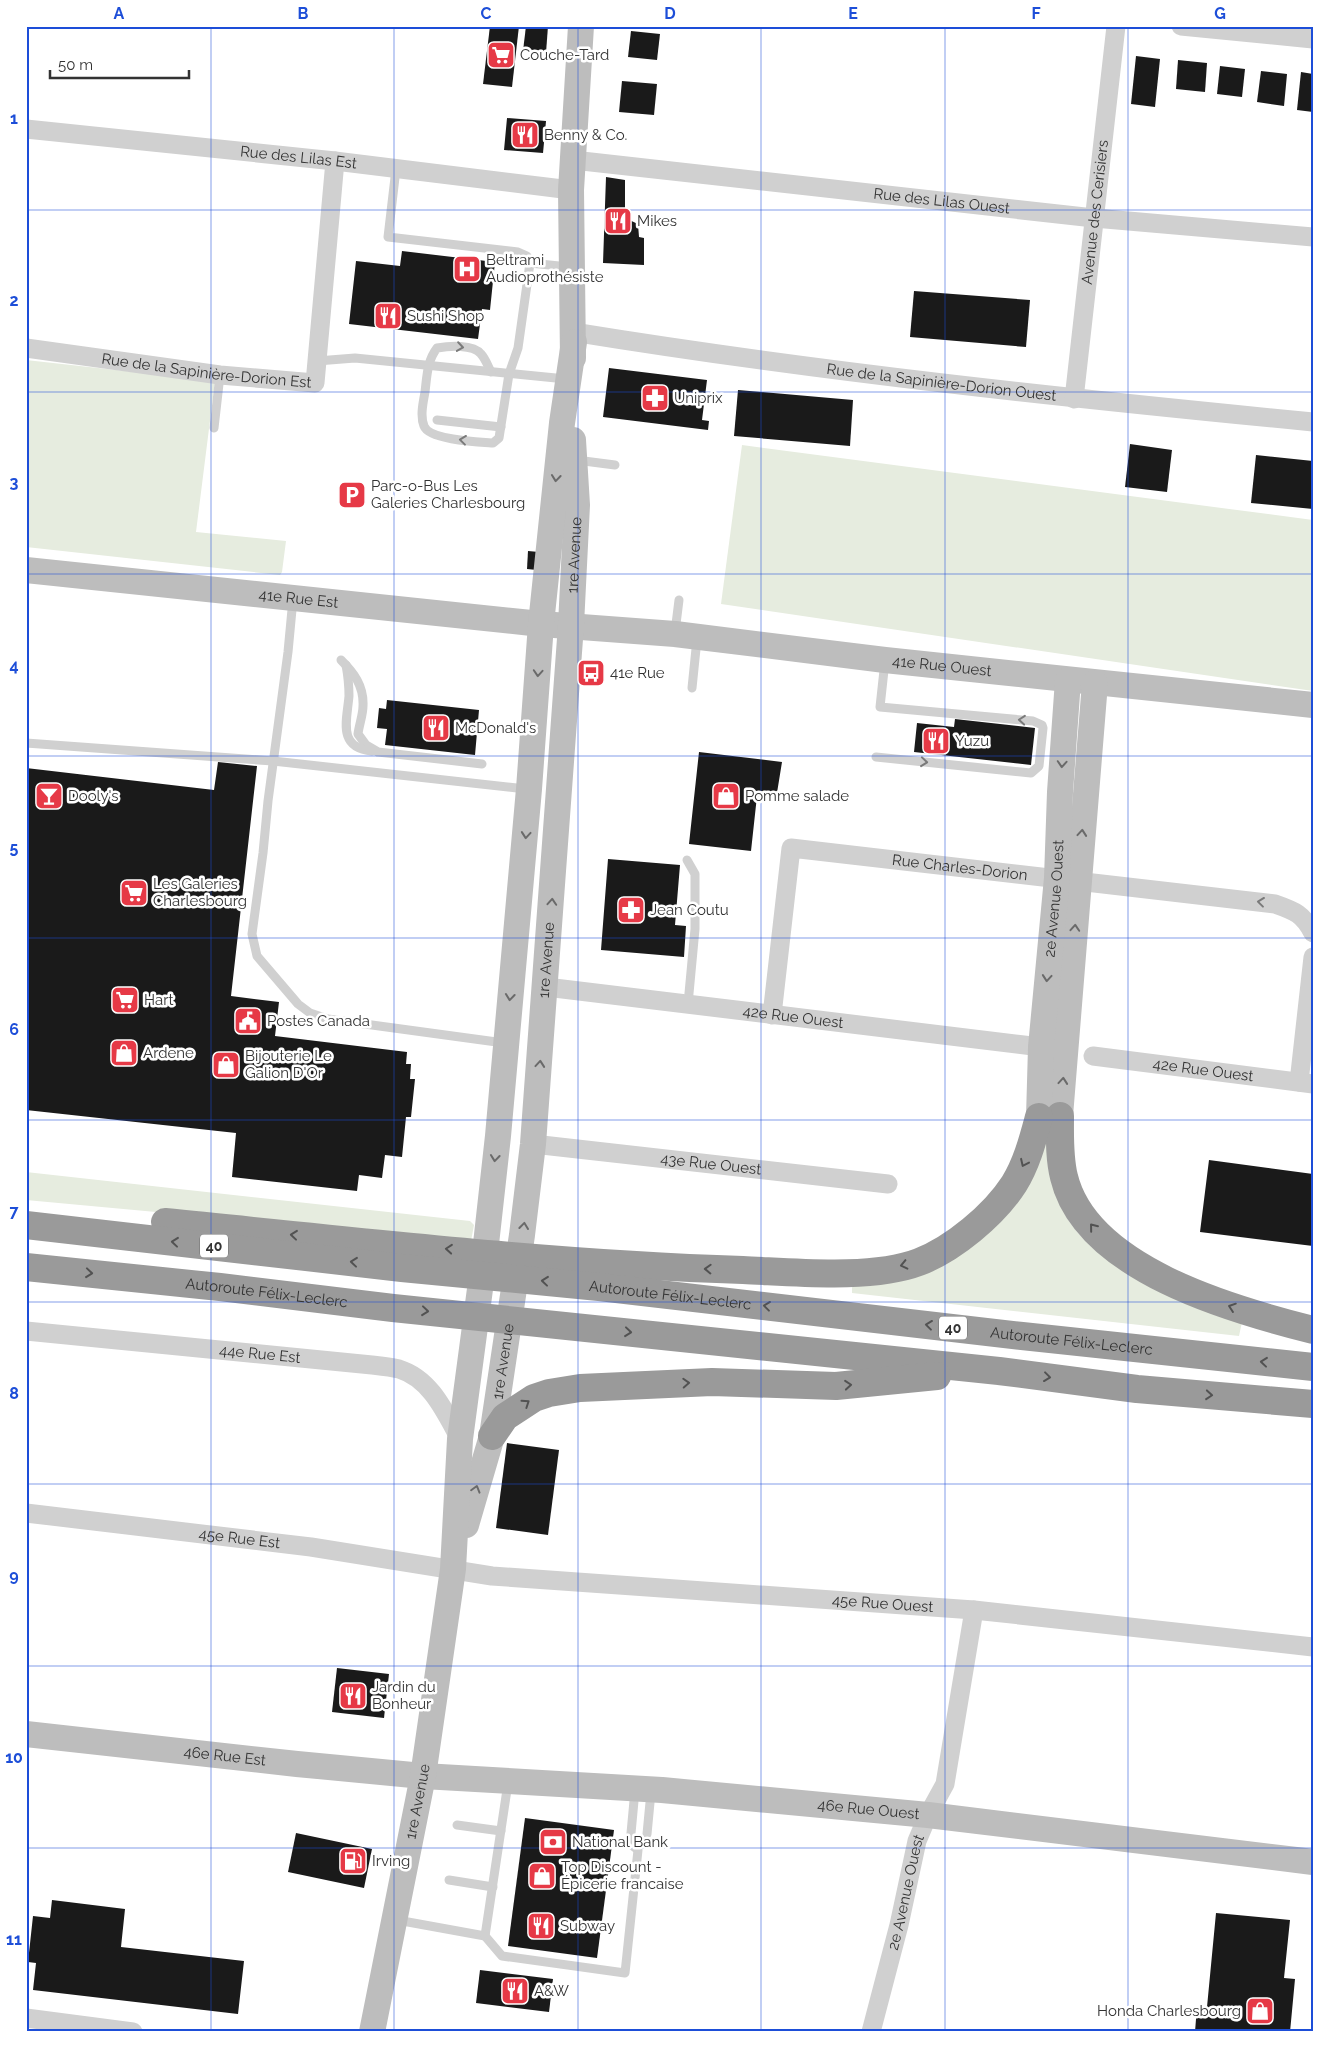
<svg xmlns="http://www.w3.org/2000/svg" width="1339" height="2058" viewBox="0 0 1339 2058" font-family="Raleway,sans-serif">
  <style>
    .green { fill: #e6ecdf }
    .building { fill: #1a1a1a }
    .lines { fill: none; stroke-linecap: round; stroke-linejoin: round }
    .lane { stroke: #d0d0d0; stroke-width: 9 }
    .street { stroke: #d0d0d0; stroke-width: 19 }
    .secondary { stroke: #bdbdbd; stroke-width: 26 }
    .highway { stroke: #9a9a9a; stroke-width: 28 }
    .oneway { stroke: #7a7a7a }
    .oneway2 { stroke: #6a6a6a }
    .oneway3 { stroke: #525252 }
    .grid { fill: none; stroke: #1d4ed8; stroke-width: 1; stroke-opacity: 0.55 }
    .labels { text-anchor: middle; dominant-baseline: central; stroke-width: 5; stroke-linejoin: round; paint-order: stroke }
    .shield { fill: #fff; stroke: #707070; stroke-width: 1 }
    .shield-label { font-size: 14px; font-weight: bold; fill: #333 }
    .poi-label { font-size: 15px; fill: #333; stroke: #fff; text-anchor: start }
    .street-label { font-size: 15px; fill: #333; stroke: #fff }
    .neatline { fill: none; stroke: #1d4ed8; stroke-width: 2 }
    .grid-label { font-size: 16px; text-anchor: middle; font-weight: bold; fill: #1d4ed8 }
  </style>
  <rect width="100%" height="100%" fill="#fff"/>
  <g class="green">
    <path d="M26 360 215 381 196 532 286 541 282 572 280 575 26 547Z"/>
    <path d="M742 445 1313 520V691L721 604Z"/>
    <path d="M1043 1141 1049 1143C1050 1155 1050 1168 1052 1180 1069 1265 1173 1295 1242 1322L1239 1336 852 1293V1282L928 1268Z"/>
    <path d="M26 1172 470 1221 474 1225 471 1241 26 1200Z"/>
  </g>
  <g class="building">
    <path d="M490 26H519L512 87 483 84Z"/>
    <path d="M526 26H548L546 53 523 51Z"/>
    <path d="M631 31 660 34 657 60 628 57Z"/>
    <path d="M1136 56 1160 59 1155 107 1131 104Z"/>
    <path d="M1178 60 1207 63 1205 92 1176 89Z"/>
    <path d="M1220 66 1245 69 1242 97 1217 94Z"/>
    <path d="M1261 71 1287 74 1284 106 1257 102Z"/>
    <path d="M1301 72 1313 74V112L1297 110Z"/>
    <path d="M622 81 657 84 654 115 619 112Z"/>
    <path d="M507 118 546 121 543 153 504 150Z"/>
    <path d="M606 177 625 180V218L638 224 639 237 644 238V265L603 263Z"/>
    <path d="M402 251 495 262 490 310 482 309 478 339 349 324 356 261 400 266Z"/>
    <path d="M914 291 1030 300 1026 347 910 337Z"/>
    <path d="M609 368 707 380 702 420 709 421 708 430 603 417Z"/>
    <path d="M738 390 853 400 850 446 734 436Z"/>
    <path d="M1130 444 1172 450 1167 492 1125 487Z"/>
    <path d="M1256 455 1313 461V509L1251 503Z"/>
    <path d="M528 551 539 552 537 570 527 569Z"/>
    <path d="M387 700 479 710 475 755 385 745 387 729 377 728 379 708 386 709Z"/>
    <path d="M955 719 1035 728 1031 765 914 752 917 723 954 727Z"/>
    <path d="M699 752 782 762 776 799 757 796 751 851 689 844Z"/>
    <path d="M218 762 257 766 231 996 279 1002 275 1036 407 1052 406 1064H411L410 1079H415L411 1117H406L402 1157 385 1155 382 1178 359 1175 357 1191 232 1177 236 1133 26 1110V768L214 790Z"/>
    <path d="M608 859 680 865 675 925 686 926 684 957 601 950Z"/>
    <path d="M1209 1160 1313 1174V1246L1200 1232Z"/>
    <path d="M507 1443 559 1450 548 1535 496 1528Z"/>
    <path d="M337 1668 389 1674 384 1718 332 1712Z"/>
    <path d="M525 1818 614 1830 597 1958 508 1946Z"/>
    <path d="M296 1833 372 1849 364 1888 288 1872Z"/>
    <path d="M52 1900 125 1909 121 1947 244 1961 238 2014 33 1990 36 1963 28 1962 33 1916 50 1918Z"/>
    <path d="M1216 1913 1290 1920 1284 1978 1295 1979 1290 2032H1195L1197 2006 1207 2007Z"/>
    <path d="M480 1970 553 1979 549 2012 476 2003Z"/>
  </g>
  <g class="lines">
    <g class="lane">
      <path d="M396 169 388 237 518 252 527 256 530 263"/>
      <path d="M317 361 355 358 566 379"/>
      <path d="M491 372C488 366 485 358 481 354 473 344 449 346 437 348 427 361 427 376 425 392 423 403 420 416 424 426 429 440 479 442 493 443L499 438 509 374 518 348 530 263 569 267"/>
      <path d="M437 420 501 427"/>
      <path d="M214 428 220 375"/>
      <path d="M576 460 615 465"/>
      <path d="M293 599 288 652 268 801 263 853 252 934 257 956 298 1004 310 1013 328 1019 504 1043"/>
      <path d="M675 632 679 600"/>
      <path d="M341 660C354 673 364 686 363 706 363 715 359 725 358 734L366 745 378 752 482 764"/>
      <path d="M346 665C348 676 349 685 349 696 347 720 337 748 372 751"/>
      <path d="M692 688 697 639"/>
      <path d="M26 743 273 761 526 789"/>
      <path d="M876 757 1031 773 1039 766 1043 728 1042 725 1033 721 880 707 885 661"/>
      <path d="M687 860 695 874V929L688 1004"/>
      <path d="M457 1825 501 1831"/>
      <path d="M647 1834 651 1792"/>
      <path d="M449 1880 493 1887"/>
      <path d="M397 1920 485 1936 508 1783"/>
      <path d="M485 1936 502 1956 625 1973 638 1850 630 1844 635 1790"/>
    </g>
    <g class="street">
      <path d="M1181 26 1313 39"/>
      <path id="s1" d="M26 129 335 161 571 190"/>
      <path id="s2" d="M573 160 1094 218 1313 237"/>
      <path id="s3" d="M573 332C819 372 1066 398 1313 422"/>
      <path id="s4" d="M26 348 220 375 315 383 335 161"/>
      <path id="s5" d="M1074 399 1116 26"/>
      <path id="s6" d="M546 987 1041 1047"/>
      <path id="s7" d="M772 1015 791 848 1275 904C1295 911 1303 914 1313 933"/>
      <path id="s8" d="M1093 1056 1313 1084"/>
      <path d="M1299 1082 1313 957"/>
      <path id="s9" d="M533 1144 888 1184"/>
      <path id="s10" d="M26 1331 372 1365C381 1366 391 1367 399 1369 431 1379 445 1412 460 1439"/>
      <path id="s11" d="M26 1513 311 1547 492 1576 974 1610 1313 1647"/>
      <path d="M26 2018 133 2032"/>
      <path id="s12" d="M871 2032 899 1925 917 1841 928 1815 945 1784 974 1610"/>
    </g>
    <g class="secondary">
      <path d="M573 358 571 190 581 26"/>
      <path id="s13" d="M26 570 541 624 675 634 885 660 1313 705"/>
      <path d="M1060 1116 1095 683"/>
      <path id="s14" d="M1039 1117 1041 1047 1057 878 1060 792 1068 680"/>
      <path id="s15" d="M466 1525 492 1436 522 1235 533 1144 571 625 577 505 573 440"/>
      <path id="s16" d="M26 1734 297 1764 423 1776 662 1790 928 1815 1313 1862"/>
      <path id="s17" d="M372 2032 423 1776 453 1569 460 1439 486 1244 498 1136 529 789 541 624 562 423 574 342"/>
    </g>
    <g class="highway">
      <path d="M1060 1116C1060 1136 1059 1157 1064 1177 1086 1269 1233 1310 1313 1330"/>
      <path d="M165 1222C357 1241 550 1264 743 1270 793 1272 872 1280 919 1262 953 1249 994 1215 1014 1184 1027 1163 1033 1139 1039 1117"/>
      <path id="s18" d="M26 1225 402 1268 599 1287 1022 1336 1313 1367"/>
      <path id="s19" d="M26 1267 220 1287 393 1308 999 1371 1137 1389 1313 1404"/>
      <path d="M492 1436 505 1417 534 1398 549 1393 580 1388 712 1382 836 1386 937 1376"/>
    </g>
  </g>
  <defs><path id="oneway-chevron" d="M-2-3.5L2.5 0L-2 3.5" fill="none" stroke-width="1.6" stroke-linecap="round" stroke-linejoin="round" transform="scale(1.25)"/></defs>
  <g class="oneway">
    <use href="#oneway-chevron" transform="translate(460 347) rotate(8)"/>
    <use href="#oneway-chevron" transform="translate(463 440) rotate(-173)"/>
    <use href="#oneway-chevron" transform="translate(1022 720) rotate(-175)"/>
    <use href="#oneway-chevron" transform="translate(924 762) rotate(6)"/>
    <use href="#oneway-chevron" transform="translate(1261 902) rotate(-173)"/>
  </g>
  <g class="oneway2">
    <use href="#oneway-chevron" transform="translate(556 478) rotate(96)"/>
    <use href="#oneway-chevron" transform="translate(538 673) rotate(94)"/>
    <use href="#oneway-chevron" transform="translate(1062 764) rotate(94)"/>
    <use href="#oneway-chevron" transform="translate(1082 833) rotate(-85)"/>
    <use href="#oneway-chevron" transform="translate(526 835) rotate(95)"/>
    <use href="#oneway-chevron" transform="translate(552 902) rotate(-86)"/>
    <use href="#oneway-chevron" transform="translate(1075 928) rotate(-86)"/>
    <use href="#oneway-chevron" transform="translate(1047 978) rotate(95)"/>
    <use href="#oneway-chevron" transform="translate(510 997) rotate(96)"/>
    <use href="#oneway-chevron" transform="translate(540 1064) rotate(-85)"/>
    <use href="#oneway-chevron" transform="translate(1063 1081) rotate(-85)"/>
    <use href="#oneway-chevron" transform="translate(495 1158) rotate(96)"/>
    <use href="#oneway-chevron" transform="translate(524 1226) rotate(-83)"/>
    <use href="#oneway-chevron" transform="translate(476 1489) rotate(-74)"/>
  </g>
  <g class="oneway3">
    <use href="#oneway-chevron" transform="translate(1024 1163) rotate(115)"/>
    <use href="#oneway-chevron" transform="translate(1093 1227) rotate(-129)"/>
    <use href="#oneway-chevron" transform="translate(294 1235) rotate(-174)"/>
    <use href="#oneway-chevron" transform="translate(175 1242) rotate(-174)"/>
    <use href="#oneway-chevron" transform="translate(449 1249) rotate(-175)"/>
    <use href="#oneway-chevron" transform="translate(354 1262) rotate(-174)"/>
    <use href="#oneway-chevron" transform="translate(904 1265) rotate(167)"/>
    <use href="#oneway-chevron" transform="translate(708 1269) rotate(-178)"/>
    <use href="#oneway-chevron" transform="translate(89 1273) rotate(6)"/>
    <use href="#oneway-chevron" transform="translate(545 1281) rotate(-174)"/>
    <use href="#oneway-chevron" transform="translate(767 1306) rotate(-173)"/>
    <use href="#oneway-chevron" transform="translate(1232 1307) rotate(-161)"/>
    <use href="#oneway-chevron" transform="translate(425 1311) rotate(6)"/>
    <use href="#oneway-chevron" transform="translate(929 1325) rotate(-173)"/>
    <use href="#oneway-chevron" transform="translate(628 1332) rotate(6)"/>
    <use href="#oneway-chevron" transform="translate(1264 1362) rotate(-174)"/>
    <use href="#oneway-chevron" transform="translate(1047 1377) rotate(7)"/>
    <use href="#oneway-chevron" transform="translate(686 1383) rotate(-3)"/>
    <use href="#oneway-chevron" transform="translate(848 1385) rotate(-5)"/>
    <use href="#oneway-chevron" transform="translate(1209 1395) rotate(5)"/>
    <use href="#oneway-chevron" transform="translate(526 1403) rotate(-34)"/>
  </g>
  <path class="grid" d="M211 26V2032M394 26V2032M578 26V2032M761 26V2032M945 26V2032M1128 26V2032M26 210H1313M26 392H1313M26 574H1313M26 756H1313M26 938H1313M26 1120H1313M26 1302H1313M26 1484H1313M26 1666H1313M26 1848H1313"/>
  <defs>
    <symbol id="supermarket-square" viewBox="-11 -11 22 22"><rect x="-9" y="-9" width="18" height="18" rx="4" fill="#e63946" stroke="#fff"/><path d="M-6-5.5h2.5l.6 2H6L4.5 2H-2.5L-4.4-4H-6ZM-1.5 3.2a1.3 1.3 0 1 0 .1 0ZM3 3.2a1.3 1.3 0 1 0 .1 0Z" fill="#fff"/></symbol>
    <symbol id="restaurant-square" viewBox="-11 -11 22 22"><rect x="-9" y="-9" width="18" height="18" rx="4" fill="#e63946" stroke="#fff"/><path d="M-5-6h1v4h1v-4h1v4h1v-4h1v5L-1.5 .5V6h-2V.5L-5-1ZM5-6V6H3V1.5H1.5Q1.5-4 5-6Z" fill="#fff"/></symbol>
    <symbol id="hospital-square" viewBox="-11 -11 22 22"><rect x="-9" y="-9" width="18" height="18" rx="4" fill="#e63946" stroke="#fff"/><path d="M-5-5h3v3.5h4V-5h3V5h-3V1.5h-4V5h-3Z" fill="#fff"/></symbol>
    <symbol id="pharmacy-square" viewBox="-11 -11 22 22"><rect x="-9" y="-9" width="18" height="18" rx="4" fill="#e63946" stroke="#fff"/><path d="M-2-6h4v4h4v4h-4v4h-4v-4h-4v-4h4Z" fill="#fff"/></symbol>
    <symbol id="parking-square" viewBox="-11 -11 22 22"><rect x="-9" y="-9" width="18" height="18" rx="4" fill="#e63946" stroke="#fff"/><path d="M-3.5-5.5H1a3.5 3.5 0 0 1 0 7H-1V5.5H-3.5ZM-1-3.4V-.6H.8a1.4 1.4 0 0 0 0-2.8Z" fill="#fff"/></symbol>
    <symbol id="bus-square" viewBox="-11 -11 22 22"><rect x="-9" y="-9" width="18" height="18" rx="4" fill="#e63946" stroke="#fff"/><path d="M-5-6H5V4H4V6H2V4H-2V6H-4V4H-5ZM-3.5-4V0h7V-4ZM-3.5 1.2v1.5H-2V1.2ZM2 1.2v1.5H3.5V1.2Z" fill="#fff"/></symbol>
    <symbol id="bar-square" viewBox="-11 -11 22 22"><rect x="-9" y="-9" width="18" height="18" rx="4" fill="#e63946" stroke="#fff"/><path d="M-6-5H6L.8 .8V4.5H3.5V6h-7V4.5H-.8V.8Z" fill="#fff"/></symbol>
    <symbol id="shop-square" viewBox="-11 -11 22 22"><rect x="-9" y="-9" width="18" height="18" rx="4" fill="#e63946" stroke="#fff"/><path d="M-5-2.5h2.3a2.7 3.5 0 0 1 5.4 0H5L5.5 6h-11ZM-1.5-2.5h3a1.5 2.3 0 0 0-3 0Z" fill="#fff"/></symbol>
    <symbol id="civic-square" viewBox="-11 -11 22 22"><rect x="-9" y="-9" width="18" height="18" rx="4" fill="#e63946" stroke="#fff"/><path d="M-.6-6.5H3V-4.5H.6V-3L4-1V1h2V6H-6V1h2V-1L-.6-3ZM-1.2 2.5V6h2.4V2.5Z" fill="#fff"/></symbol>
    <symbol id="bank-square" viewBox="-11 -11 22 22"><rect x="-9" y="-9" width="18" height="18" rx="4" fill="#e63946" stroke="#fff"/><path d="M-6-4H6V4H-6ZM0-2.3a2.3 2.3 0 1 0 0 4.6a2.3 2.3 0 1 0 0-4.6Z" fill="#fff"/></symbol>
    <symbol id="fuel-square" viewBox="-11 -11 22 22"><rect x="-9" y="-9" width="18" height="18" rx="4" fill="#e63946" stroke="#fff"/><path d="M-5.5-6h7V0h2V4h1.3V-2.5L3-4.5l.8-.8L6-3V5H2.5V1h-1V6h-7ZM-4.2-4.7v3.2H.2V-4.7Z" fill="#fff"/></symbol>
  </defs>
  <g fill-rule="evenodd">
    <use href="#supermarket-square" x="485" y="39" width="32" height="32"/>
    <use href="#restaurant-square" x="509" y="119" width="32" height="32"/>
    <use href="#restaurant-square" x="602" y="205" width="32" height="32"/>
    <use href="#hospital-square" x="451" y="253" width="32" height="32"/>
    <use href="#restaurant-square" x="372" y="300" width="32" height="32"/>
    <use href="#pharmacy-square" x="639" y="382" width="32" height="32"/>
    <use href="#parking-square" x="336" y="479" width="32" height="32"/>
    <use href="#bus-square" x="575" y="657" width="32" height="32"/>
    <use href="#restaurant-square" x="420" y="712" width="32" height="32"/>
    <use href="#restaurant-square" x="920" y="725" width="32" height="32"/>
    <use href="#bar-square" x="33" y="780" width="32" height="32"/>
    <use href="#shop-square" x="710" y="780" width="32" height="32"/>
    <use href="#supermarket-square" x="118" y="877" width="32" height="32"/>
    <use href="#pharmacy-square" x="615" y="894" width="32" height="32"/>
    <use href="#supermarket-square" x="109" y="984" width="32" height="32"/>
    <use href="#civic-square" x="232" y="1005" width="32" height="32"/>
    <use href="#shop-square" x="108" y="1037" width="32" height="32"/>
    <use href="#shop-square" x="210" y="1049" width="32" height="32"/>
    <use href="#restaurant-square" x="337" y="1680" width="32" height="32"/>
    <use href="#bank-square" x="537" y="1826" width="32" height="32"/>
    <use href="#fuel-square" x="337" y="1845" width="32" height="32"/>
    <use href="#shop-square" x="526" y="1860" width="32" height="32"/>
    <use href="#restaurant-square" x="525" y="1910" width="32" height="32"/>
    <use href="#restaurant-square" x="499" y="1975" width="32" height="32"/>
    <use href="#shop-square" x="1244" y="1995" width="32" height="32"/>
  </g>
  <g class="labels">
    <g class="shield">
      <rect x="200" y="1234.5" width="28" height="23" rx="4"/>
      <rect x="939" y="1316.5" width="28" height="23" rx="4"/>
    </g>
    <g class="shield-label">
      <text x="214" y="1246">40</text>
      <text x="953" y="1328">40</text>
    </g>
    <g class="poi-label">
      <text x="520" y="55">Couche-Tard</text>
      <text x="544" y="135">Benny &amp; Co.</text>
      <text x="637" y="221">Mikes</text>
      <text x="486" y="260">Beltrami<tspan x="486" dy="17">Audioprothésiste</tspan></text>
      <text x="407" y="316">Sushi Shop</text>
      <text x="674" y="398">Uniprix</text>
      <text x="371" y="486">Parc-o-Bus Les<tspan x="371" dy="17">Galeries Charlesbourg</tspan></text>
      <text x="610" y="673">41e Rue</text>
      <text x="455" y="728">McDonald's</text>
      <text x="955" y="741">Yuzu</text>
      <text x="68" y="796">Dooly's</text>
      <text x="745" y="796">Pomme salade</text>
      <text x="153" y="884">Les Galeries<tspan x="153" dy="17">Charlesbourg</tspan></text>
      <text x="650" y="910">Jean Coutu</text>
      <text x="144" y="1000">Hart</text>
      <text x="267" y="1021">Postes Canada</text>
      <text x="143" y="1053">Ardene</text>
      <text x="245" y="1056">Bijouterie Le<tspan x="245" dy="17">Galion D'Or</tspan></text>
      <text x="372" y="1687">Jardin du<tspan x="372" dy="17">Bonheur</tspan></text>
      <text x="572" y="1842">National Bank</text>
      <text x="372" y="1861">Irving</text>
      <text x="561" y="1867">Top Discount -<tspan x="561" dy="17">Épicerie francaise</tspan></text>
      <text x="560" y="1926">Subway</text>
      <text x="534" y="1991">A&amp;W</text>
      <text x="1241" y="2011" text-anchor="end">Honda Charlesbourg</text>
    </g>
    <g class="street-label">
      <text stroke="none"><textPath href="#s1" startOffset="274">Rue des Lilas Est</textPath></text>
      <text stroke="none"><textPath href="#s2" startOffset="371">Rue des Lilas Ouest</textPath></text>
      <text stroke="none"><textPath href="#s5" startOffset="188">Avenue des Cerisiers</textPath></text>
      <text stroke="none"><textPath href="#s4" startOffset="182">Rue de la Sapinière-Dorion Est</textPath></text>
      <text stroke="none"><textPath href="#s3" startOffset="372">Rue de la Sapinière-Dorion Ouest</textPath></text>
      <text stroke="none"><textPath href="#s15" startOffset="978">1re Avenue</textPath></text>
      <text stroke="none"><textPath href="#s13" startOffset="274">41e Rue Est</textPath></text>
      <text stroke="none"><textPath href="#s13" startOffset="921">41e Rue Ouest</textPath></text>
      <text stroke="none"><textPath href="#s7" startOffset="338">Rue Charles-Dorion</textPath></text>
      <text stroke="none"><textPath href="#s14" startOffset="219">2e Avenue Ouest</textPath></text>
      <text stroke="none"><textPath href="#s15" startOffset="572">1re Avenue</textPath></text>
      <text stroke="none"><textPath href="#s6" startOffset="249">42e Rue Ouest</textPath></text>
      <text stroke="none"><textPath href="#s8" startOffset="111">42e Rue Ouest</textPath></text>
      <text stroke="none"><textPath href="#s9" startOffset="179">43e Rue Ouest</textPath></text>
      <text stroke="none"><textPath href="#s19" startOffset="242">Autoroute Félix-Leclerc</textPath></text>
      <text stroke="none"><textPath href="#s18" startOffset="648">Autoroute Félix-Leclerc</textPath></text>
      <text stroke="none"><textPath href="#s18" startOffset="1052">Autoroute Félix-Leclerc</textPath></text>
      <text stroke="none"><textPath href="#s10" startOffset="235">44e Rue Est</textPath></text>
      <text stroke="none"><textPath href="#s15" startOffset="168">1re Avenue</textPath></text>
      <text stroke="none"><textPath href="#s11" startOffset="215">45e Rue Est</textPath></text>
      <text stroke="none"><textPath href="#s11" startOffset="862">45e Rue Ouest</textPath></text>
      <text stroke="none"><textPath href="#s16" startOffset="200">46e Rue Est</textPath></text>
      <text stroke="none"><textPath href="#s17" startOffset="235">1re Avenue</textPath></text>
      <text stroke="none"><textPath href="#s16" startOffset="846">46e Rue Ouest</textPath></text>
      <text stroke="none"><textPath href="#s12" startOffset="144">2e Avenue Ouest</textPath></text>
    </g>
  </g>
  <rect width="1339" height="2058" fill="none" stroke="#ffffff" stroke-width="55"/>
  <path d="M50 70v8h139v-8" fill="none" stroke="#333333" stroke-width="2.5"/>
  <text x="58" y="70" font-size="15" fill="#333333" stroke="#ffffff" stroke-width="4" paint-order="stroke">50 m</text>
  <rect x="28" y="28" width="1284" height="2002" class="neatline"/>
  <g class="grid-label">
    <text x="119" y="19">A</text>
    <text x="303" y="19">B</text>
    <text x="486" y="19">C</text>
    <text x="670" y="19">D</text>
    <text x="853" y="19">E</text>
    <text x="1036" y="19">F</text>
    <text x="1220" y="19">G</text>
    <text x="14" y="124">1</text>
    <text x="14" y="306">2</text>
    <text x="14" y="488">3</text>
    <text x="14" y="671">4</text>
    <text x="14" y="853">5</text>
    <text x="14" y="1035">6</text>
    <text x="14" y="1217">7</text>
    <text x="14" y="1399">8</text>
    <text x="14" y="1581">9</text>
    <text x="14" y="1763">10</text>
    <text x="14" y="1945">11</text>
  </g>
</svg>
